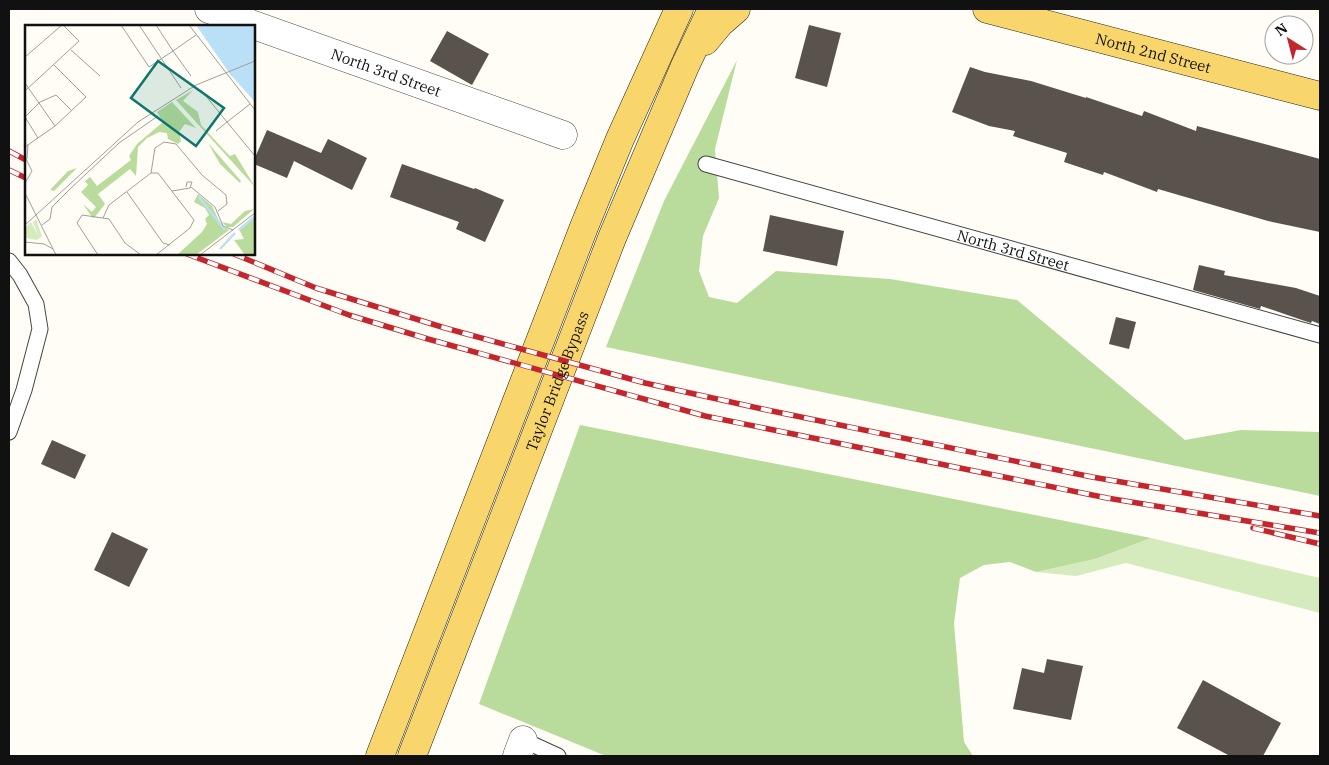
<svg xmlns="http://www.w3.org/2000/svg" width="1329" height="765" viewBox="0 0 1329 765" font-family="'IBM Plex Serif',serif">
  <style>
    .green { fill: #d5ebbd }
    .forest { fill: #b9dc9c }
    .building { fill: #5a524d }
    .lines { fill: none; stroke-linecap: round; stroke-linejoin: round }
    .lane-casing { stroke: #444; stroke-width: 17 }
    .street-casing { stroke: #444; stroke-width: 29 }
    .primary-casing { stroke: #222; stroke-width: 29 }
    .lane { stroke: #fff; stroke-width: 15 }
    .street { stroke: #fff; stroke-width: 28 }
    .primary { stroke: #f9d66b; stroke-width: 28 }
    .rail-casing { stroke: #c4262e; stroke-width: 5.5 }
    .rail { stroke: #fff; stroke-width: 4; stroke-dasharray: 11; stroke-linecap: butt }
    .labels { text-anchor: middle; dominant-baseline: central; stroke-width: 5; stroke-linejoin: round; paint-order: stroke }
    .street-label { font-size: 15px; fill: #111; stroke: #fff }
    .inset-river { fill: none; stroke: #b9e0f7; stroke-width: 2.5 }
    .inset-road { fill: none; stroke: #a09f9a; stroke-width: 1 }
    .view { fill: #0f766e; fill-opacity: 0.15; stroke: #0f766e; stroke-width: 2.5 }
    .inset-edge { fill: none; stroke: #111; stroke-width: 2.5 }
  </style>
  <rect width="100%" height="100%" fill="#fffdf5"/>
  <path class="green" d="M1151 538 1320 578V613L1126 563 1076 576 1036 572 1095 559Z"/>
  <g class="forest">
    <path d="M737 60 715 149 719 198 703 236 699 271 709 297 737 303 776 271 890 279 1017 300 1185 440 1241 430 1320 432V496L606 347 664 201Z"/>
    <path d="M580 425 1151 538 1095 559 1036 572 1010 562 984 565 960 578 954 623 964 742 973 756H606L479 704Z"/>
  </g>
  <g class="building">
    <path d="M809 25 841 33 827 87 795 78Z"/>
    <path d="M447 31 489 54 472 85 430 61Z"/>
    <path d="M970 67 985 72 1031 81 1086 98V97L1142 116 1144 111 1196 131 1197 126 1320 159V232L1268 221 1158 189 1157 192 1104 172 1103 175 1064 162 1067 153 1013 136 1015 131 989 126 952 112Z"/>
    <path d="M267 130 321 153 328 139 367 158 352 190 294 161 287 178 254 164V160Z"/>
    <path d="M402 164 474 189 475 188 504 200 485 242 456 229 459 222 390 197Z"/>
    <path d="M770 215 844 231 837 266 763 251Z"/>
    <path d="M1199 265 1225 271 1224 275 1296 288 1320 296V324L1312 321 1311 323 1302 320 1261 306 1260 309 1193 290Z"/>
    <path d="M1116 317 1136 322 1129 349 1109 344Z"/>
    <path d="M52 440 86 455 75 479 41 464Z"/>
    <path d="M112 532 148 549 129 587 94 570Z"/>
    <path d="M1047 659 1083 666 1071 720 1013 709 1022 668 1044 673Z"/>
    <path d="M1203 680 1281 723 1263 756H1230L1177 728Z"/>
  </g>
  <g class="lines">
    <defs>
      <g id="lane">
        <path id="s1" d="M706 164 1320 335"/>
        <path d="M9 261 20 275 36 304 40 329 24 390 9 432"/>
        <path d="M523 740 558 756"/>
      </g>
      <g id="street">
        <path id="s2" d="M209 9 563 135"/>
        <path d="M517 756 523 740"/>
      </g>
      <g id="primary">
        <path id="s3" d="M987 9 1320 96"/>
        <path d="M705 41 720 23 736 9"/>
        <path d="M380 756 584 227 620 139 679 9"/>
        <path id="s4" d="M412 756 612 238 685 66 712 9"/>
      </g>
    </defs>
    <use href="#lane" class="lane-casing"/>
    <use href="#street" class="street-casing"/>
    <use href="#primary" class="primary-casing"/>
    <use href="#lane" class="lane"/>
    <use href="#street" class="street"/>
    <use href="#primary" class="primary"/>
    <defs>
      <g id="rail">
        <path d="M9 151 26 160"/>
        <path d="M9 170 26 178"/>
        <path d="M187 254 349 315 428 339 705 416 1107 498 1320 533"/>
        <path d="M234 254 316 288 445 328 645 383 767 410 1092 477 1320 516"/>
        <path d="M1253 528 1320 544"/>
      </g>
    </defs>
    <use href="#rail" class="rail-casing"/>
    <use href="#rail" class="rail"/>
  </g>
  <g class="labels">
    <g class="street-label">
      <text stroke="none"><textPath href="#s3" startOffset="172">North 2nd Street</textPath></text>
      <text stroke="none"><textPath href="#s2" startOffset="188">North 3rd Street</textPath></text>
      <text stroke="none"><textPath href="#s1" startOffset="319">North 3rd Street</textPath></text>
      <text stroke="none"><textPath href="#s4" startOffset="402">Taylor Bridge Bypass</textPath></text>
    </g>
  </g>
  <g transform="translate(25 25)">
    <rect width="230" height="230" fill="#fffdf5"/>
    <path d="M11 194 17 211 12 215 1 213 0 203 6 197 14 212 8 197Z" fill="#d5ebbd"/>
    <path d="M168 65 158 76 173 87 176 100 199 125 205 131 210 129 230 162 151 75ZM147 77 171 103 160 99 154 107 156 116 153 119 143 114 142 108 134 107 122 113 113 122 111 151 105 144 73 169 80 179 69 193 67 192 58 179 67 187 71 182 56 167 63 160 60 156 65 152 72 161 106 135 104 131 112 119 138 97 132 87ZM183 118 216 156 215 158 195 139ZM52 143 29 166 25 165 43 146ZM173 169 187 181 196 200 204 205 171 230H152L177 207 182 199 180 194 184 190 180 183 169 177ZM229 184 208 202H202L197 197 206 199 220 186ZM230 190V230H220L209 215 219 214 214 204Z" fill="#b9dc9c"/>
    <path d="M171 0H230V77L205 49Z" fill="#b9e0f7"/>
    <path class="inset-river" d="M174 172 200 205M214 205 229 192M195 224 210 208"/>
    <path class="inset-road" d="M96 0 124 42 148 26 131 0M114 0 156 63M164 0 230 85M46 25 75 51M0 32 37 0M166 51 148 26 171 10M0 58 30 101M176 65 202 97 225 79M0 66 54 16 38 0M191 106 202 97 230 131M13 113 0 92 15 77 31 70 47 86M0 122 30 101 61 72 29 40M0 132 7 146 0 158M2 134 3 119M126 148 130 123 139 117 151 119 177 150 201 170 202 179 193 186M126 148H133L169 195 165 203 131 230M166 162 190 182 198 201 208 205M147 166 165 163 167 157H162L161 162M102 167 138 218 145 220M0 168 31 230M78 193 84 180 126 148M0 200 113 97 171 60 230 36M17 200 25 194 27 182 45 164 94 118 133 91M0 217 19 219 28 224M73 230 52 198 57 190 84 194 100 218 116 230M175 230 230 188"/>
    <path class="view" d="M133 36 199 83 171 121 106 73Z"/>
    <rect width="230" height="230" class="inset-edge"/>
  </g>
  <rect width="1329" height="765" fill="none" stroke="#111111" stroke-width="20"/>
  <g transform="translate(1289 40) rotate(324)"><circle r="24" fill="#ffffff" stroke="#a0a0a0"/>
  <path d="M0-4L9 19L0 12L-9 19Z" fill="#c4262e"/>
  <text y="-8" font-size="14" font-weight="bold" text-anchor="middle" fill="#111111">N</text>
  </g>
</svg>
